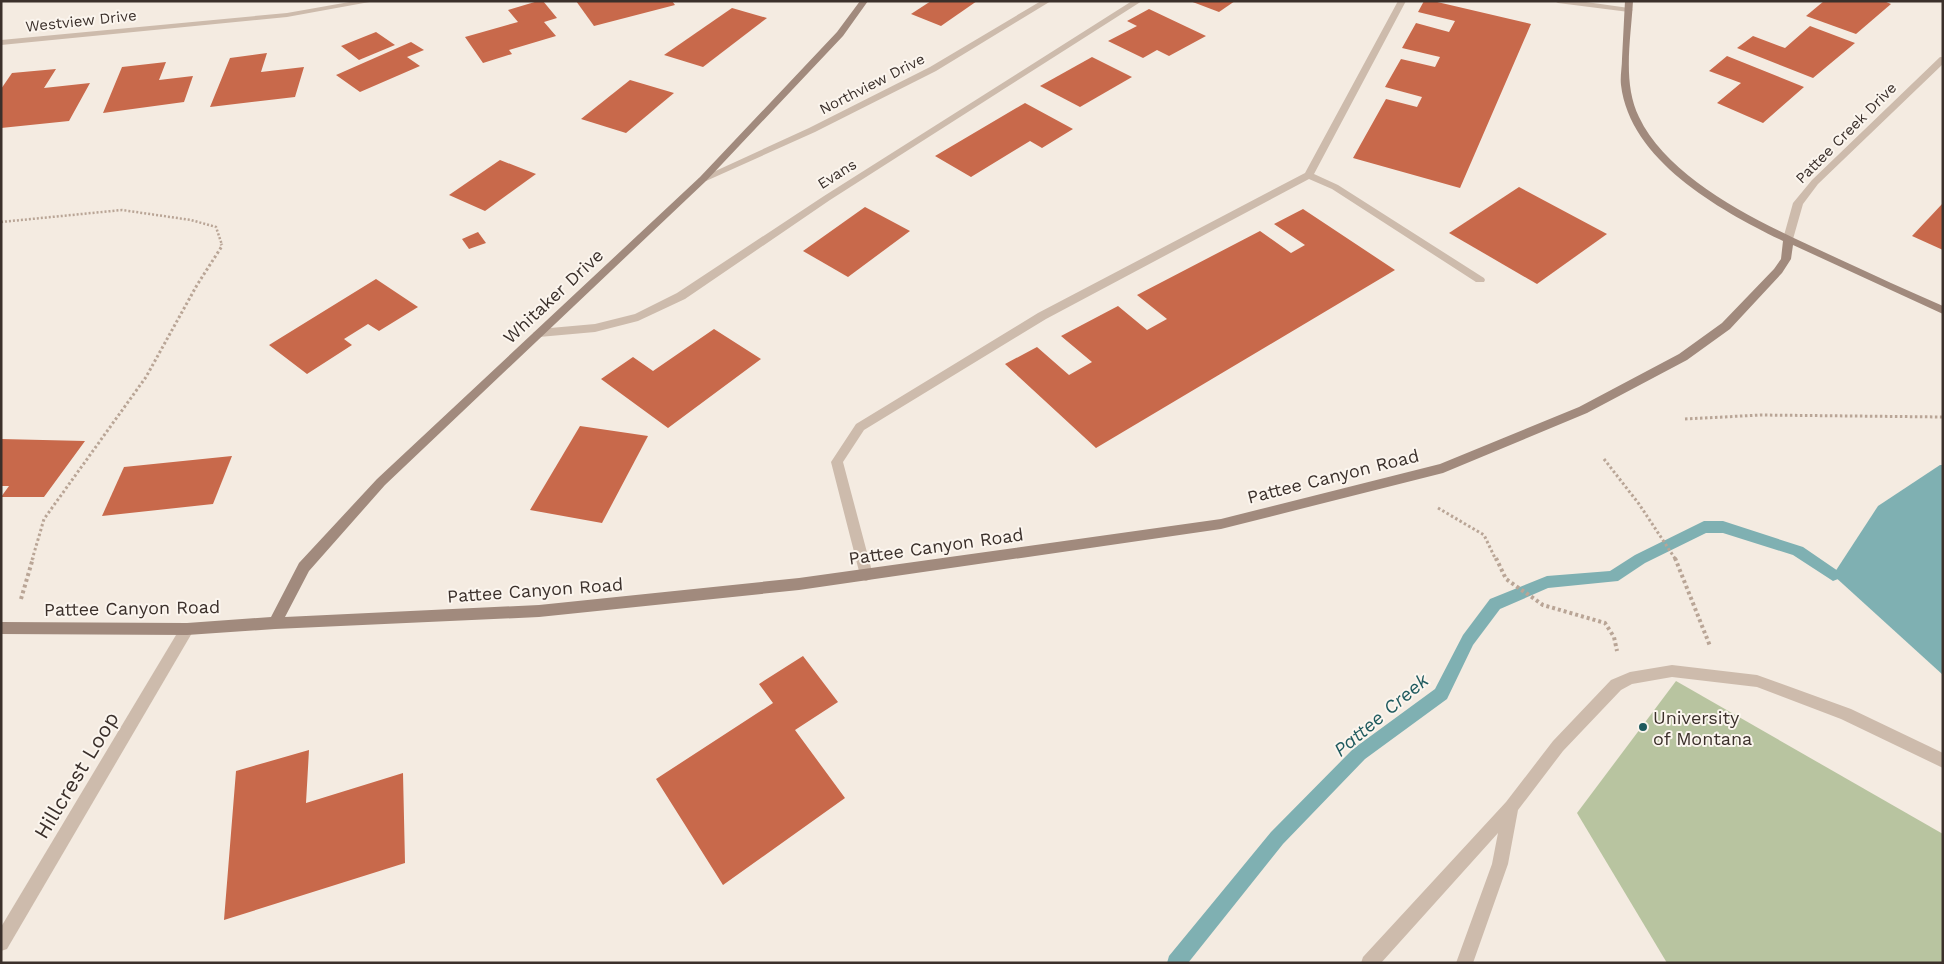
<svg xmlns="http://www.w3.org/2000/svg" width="1944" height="964" viewBox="0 0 1944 964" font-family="'Work Sans',sans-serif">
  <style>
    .green { fill: #b8c4a0 }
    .water { fill: #7fb0b2 }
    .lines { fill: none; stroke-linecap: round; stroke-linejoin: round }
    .stream { fill: #7fb0b2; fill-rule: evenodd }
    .building { fill: #c8694b }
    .path-far2 { stroke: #b9a596; stroke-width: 2.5; stroke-dasharray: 2 2; stroke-linecap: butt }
    .path-far1 { stroke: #b9a596; stroke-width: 3; stroke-dasharray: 2.5 2.5; stroke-linecap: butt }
    .path { stroke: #b9a596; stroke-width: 4; stroke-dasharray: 3 3; stroke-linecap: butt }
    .lane { fill: #cdbbac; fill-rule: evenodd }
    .street { fill: #cdbbac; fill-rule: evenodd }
    .secondary { fill: #a18a7d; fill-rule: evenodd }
    .poi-dot { fill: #1f5a5e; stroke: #fbf5ee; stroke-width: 2 }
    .labels { text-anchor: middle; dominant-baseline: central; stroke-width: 4; stroke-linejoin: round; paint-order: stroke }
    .far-street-label { font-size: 15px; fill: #3b302b; stroke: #fbf5ee }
    .street-label { font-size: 18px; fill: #3b302b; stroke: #fbf5ee }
    .poi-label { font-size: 18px; fill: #3b302b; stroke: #fbf5ee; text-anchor: start }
    .water-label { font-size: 19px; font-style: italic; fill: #1f5a5e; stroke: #fbf5ee }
    .near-street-label { font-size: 21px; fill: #3b302b; stroke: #fbf5ee }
  </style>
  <rect width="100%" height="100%" fill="#f4ebe1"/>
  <path class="green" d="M1676 681 1943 834V963H1667L1577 813Z"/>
  <path class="water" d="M1940 465H1943V675L1833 575 1878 506Z"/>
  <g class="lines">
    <path class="stream" d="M1704 521H1723L1803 547 1838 571 1840 575 1838 579 1833 581 1793 555 1723 533H1706L1645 563 1618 581 1548 588 1500 609 1473 645 1447 699 1365 759 1283 844 1188 963H1167L1169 956 1271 832 1353 749 1435 689 1463 635 1490 599 1547 576 1610 571 1635 555Z"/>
  </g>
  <g class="building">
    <path d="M538 1H543L557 18 544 22 556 36 509 50 512 54 483 63 465 37 518 22 508 10Z"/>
    <path d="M576 1H672L675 5 594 26Z"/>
    <path d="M931 1H977L941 26 911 14Z"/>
    <path d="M1190 1H1235L1219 12Z"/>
    <path d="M1424 1H1433L1531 24 1460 188 1353 158 1386 99 1417 107 1422 97 1385 87 1401 59 1435 67 1440 57 1402 48 1416 23 1449 32 1455 21 1418 12Z"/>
    <path d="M1824 1H1884L1891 4 1856 34 1806 16Z"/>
    <path d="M732 8 767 18 703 67 664 55Z"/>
    <path d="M1149 9 1206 36 1169 56 1157 50 1143 58 1108 41 1137 26 1127 21Z"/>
    <path d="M1810 26 1855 43 1813 78 1737 48 1753 36 1785 48Z"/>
    <path d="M376 32 395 45 359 60 341 46Z"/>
    <path d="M411 42 424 50 407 57 420 66 360 92 336 75Z"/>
    <path d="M267 53 261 72 304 67 295 97 210 107 230 58Z"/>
    <path d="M1727 56 1804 87 1763 123 1717 103 1741 83 1709 71Z"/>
    <path d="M1092 57 1132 77 1080 107 1040 86Z"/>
    <path d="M166 62 159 80 193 76 184 102 103 113 122 67Z"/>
    <path d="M56 69 44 88 90 83 69 121 1 128V89L12 73Z"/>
    <path d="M630 80 674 93 626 133 581 119Z"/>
    <path d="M1025 103 1073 129 1042 148 1030 141 971 177 935 156Z"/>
    <path d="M500 160 536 174 485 211 449 195Z"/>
    <path d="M1519 187 1607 234 1537 284 1449 233Z"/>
    <path d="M1943 203V250L1912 236Z"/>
    <path d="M865 207 910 231 848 277 803 251Z"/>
    <path d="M1303 209 1395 270 1096 448 1005 364 1037 347 1069 375 1092 362 1061 336 1118 306 1147 330 1167 319 1137 295 1260 231 1291 253 1305 245 1274 224Z"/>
    <path d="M478 232 486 243 469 249 462 239Z"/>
    <path d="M376 279 418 307 379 331 368 324 344 339 352 345 307 374 269 345Z"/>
    <path d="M714 329 761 359 668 428 601 379 633 357 653 371Z"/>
    <path d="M580 426 648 436 602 523 530 510Z"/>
    <path d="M1 439 85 441 44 497H1L9 486H1Z"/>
    <path d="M232 456 213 504 102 516 124 467Z"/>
    <path d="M803 656 838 702 795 730 845 798 723 885 656 779 773 703 759 684Z"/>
    <path d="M309 750 306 803 403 773 405 863 224 920 236 771Z"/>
  </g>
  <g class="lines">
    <path class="path-far2" d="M1 222 122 210 191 220 216 227 222 245"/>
    <g class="path-far1">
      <path d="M1685 419 1761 415 1943 417"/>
      <path d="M1604 459 1639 504 1676 560"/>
      <path d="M1438 508 1484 535 1496 560"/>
      <path d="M32 560 44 519 146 377 197 285 222 246 221 244"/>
    </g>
    <g class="path">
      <path d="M1496 558 1506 579 1543 605 1605 623 1614 637 1617 651"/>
      <path d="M1675 558 1710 646"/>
      <path d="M21 599 33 558"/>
    </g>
    <g class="lane">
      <path d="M1398 1H1406L1314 174 1338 185 1484 278 1485 280 1484 282H1476L1332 189 1309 179 1046 319 864 430 843 462 873 575 871 579 866 581 861 579 831 462 856 424 1038 313 1305 173Z"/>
      <path d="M1554 1H1579L1629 8 1633 10 1629 12 1558 3Z"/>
      <path d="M1672 665 1757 675 1851 709 1943 753V768L1841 719 1757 687 1672 677 1632 684 1621 690 1563 751 1518 810 1508 864 1473 963H1456L1492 864 1498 833 1381 963H1361L1363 957 1506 802 1553 741 1611 680 1630 672Z"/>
    </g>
    <g class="street">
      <path d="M355 1H375L287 17 1 45V40L287 13Z"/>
      <path d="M1041 1H1051L936 71 815 132 706 181H700L698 179 809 128 930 67Z"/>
      <path d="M1132 1H1142L830 200 685 299 638 321 595 332 539 337 533 333 539 329 595 324 635 314 677 293 824 196Z"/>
      <path d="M1940 57H1943V64L1818 184 1803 204 1793 239 1792 241H1784L1783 239 1793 203 1812 180Z"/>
      <path d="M187 623 192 625 194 629 192 633 7 949 1 951V927L182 625Z"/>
    </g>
    <path class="secondary" d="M860 1H868L843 36 706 181 385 485 309 571 285 617 539 605 799 578 1221 519 1440 464 1579 407 1679 354 1722 323 1774 269 1781 259 1783 241C1721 211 1630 161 1621 85 1620 77 1622 67 1622 59 1623 39 1624 20 1625 1H1633C1631 38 1622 83 1639 117 1671 185 1774 229 1839 259 1874 275 1908 291 1943 306V314L1793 245 1791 259 1782 273 1730 329 1687 360 1587 413 1443 473 1221 529 799 590 539 617 275 629 187 635 1 634V622L187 623 271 617 299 563 377 479 700 177 837 32Z"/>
  </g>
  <circle class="poi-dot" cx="1643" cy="727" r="5"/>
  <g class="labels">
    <g class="far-street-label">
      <text transform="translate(81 21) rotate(-6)">Westview Drive</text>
      <text transform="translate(872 84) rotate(-27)">Northview Drive</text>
      <text transform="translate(1846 133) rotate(-45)">Pattee Creek Drive</text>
      <text transform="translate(837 174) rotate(-32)">Evans</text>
    </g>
    <g class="street-label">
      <text transform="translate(553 296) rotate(-43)">Whitaker Drive</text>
      <text transform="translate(1333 476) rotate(-14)">Pattee Canyon Road</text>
      <text transform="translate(936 546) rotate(-8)">Pattee Canyon Road</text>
      <text transform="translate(535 590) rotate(-4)">Pattee Canyon Road</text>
      <text transform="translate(132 608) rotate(-1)">Pattee Canyon Road</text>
    </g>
    <g class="poi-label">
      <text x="1653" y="717">University<tspan x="1653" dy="21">of Montana</tspan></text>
    </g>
    <g class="water-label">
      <text transform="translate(1381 715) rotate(-40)">Pattee Creek</text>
    </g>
    <g class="near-street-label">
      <text transform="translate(76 775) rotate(-59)">Hillcrest Loop</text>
    </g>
  </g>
  <rect width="1944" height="964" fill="none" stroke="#3b302b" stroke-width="5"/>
</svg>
